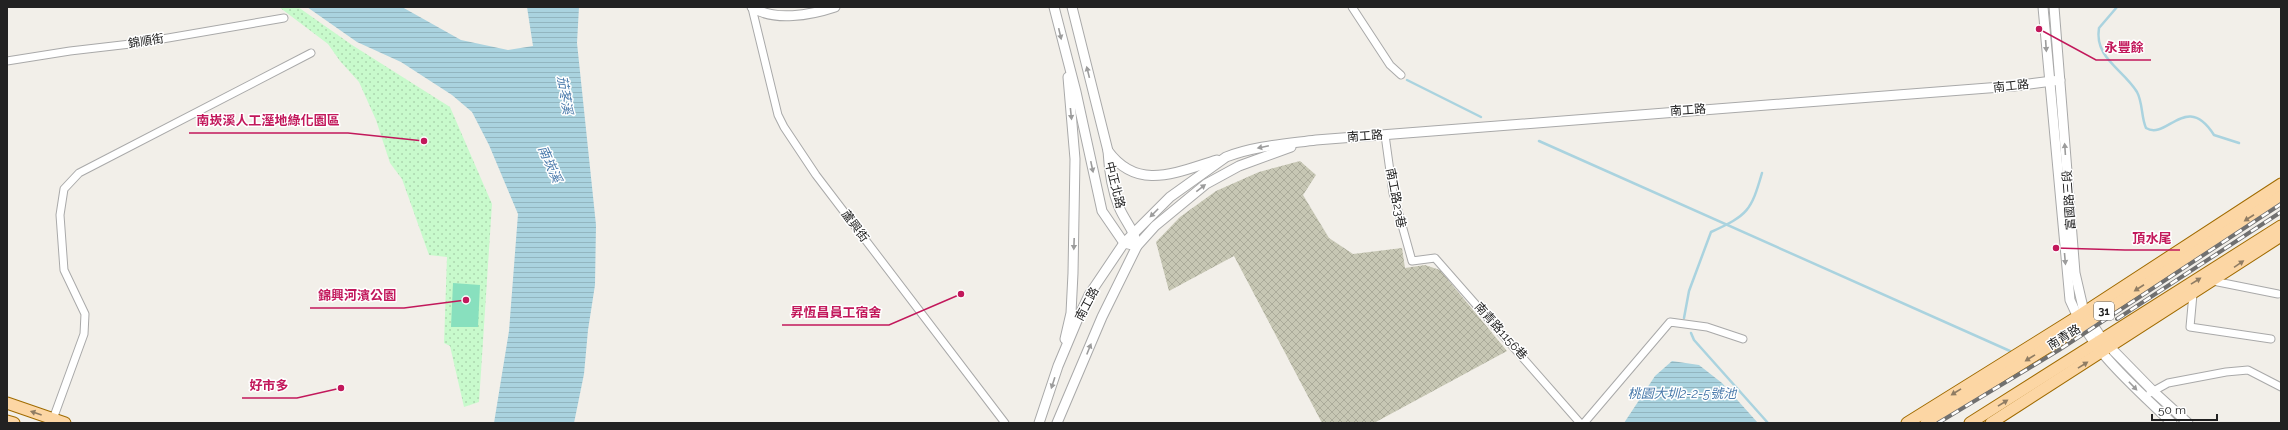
<svg xmlns="http://www.w3.org/2000/svg" width="2288" height="430" viewBox="0 0 2288 430" font-family="Raleway,'Noto Sans TC',sans-serif">
  <style>
    .construction { fill: url(#construction-cross-hatch) }
    .park { fill: url(#park-dots) }
    .pitch { fill: #88e0be }
    .water { fill: url(#water-rules) }
    .lines { fill: none; stroke-linecap: round; stroke-linejoin: round }
    .stream { stroke: #aad3df; stroke-width: 2.5 }
    .minor-casing { stroke: #a9a9a9; stroke-width: 9 }
    .tertiary-casing { stroke: #a9a9a9; stroke-width: 11 }
    .primary-casing { stroke: #a06b00; stroke-width: 13 }
    .minor { stroke: #fff; stroke-width: 7 }
    .tertiary { stroke: #fff; stroke-width: 9 }
    .primary { stroke: #fcd6a4; stroke-width: 11 }
    .rail-casing { stroke: #707070; stroke-width: 4 }
    .rail { stroke: #fff; stroke-width: 2.5; stroke-dasharray: 8; stroke-linecap: butt }
    .oneway { fill: #9c9c9c }
    .oneway2 { fill: #8f7c63 }
    .labels { text-anchor: middle; dominant-baseline: central; stroke-width: 3; stroke-linejoin: round; paint-order: stroke }
    .shield { fill: #fff; stroke: #646464; stroke-width: 1 }
    .shield-label { font-size: 11px; font-weight: bold; fill: #222 }
    .street-label { font-size: 12px; fill: #222; stroke: #fff }
    .water-label { font-size: 13px; font-style: italic; fill: #4a7aab; stroke: #fff }
    .leader { fill: none; stroke: #c2185b; stroke-width: 1.5 }
    .callout-dot { fill: #c2185b; stroke: #fff; stroke-width: 1.5 }
    .callout-label { font-size: 13px; text-anchor: middle; font-weight: bold; fill: #c2185b; stroke: #fff; stroke-width: 3; stroke-linejoin: round; paint-order: stroke }
  </style>
  <defs>
    <pattern id="construction-cross-hatch" width="8" height="8" patternUnits="userSpaceOnUse"><rect width="8" height="8" fill="#c7c7b4"/><path d="M0 0l8 8M0 8l8-8" fill="none" stroke="#abab9a"/></pattern>
    <pattern id="park-dots" width="8" height="8" patternUnits="userSpaceOnUse"><rect width="8" height="8" fill="#c8facc"/><path d="M2 2h.1M6 6h.1" fill="none" stroke="#acd6af" stroke-width="1.8" stroke-linecap="round"/></pattern>
    <pattern id="water-rules" width="6" height="5" patternUnits="userSpaceOnUse"><rect width="6" height="5" fill="#aad3df"/><path d="M0 2.5h6" fill="none" stroke="#92b5bf"/></pattern>
  </defs>
  <rect width="100%" height="100%" fill="#f2efe9"/>
  <path class="construction" d="M1300 161 1316 175 1303 195 1329 238 1353 254 1402 248 1405 268 1425 265 1440 270 1507 351 1374 423H1322L1234 256 1169 291 1156 242 1180 217 1216 191 1259 172Z"/>
  <path class="park" d="M279 7H298L352 45 450 107 492 204 479 402 464 407 450 346 444 343 447 257 429 255 402 179 390 163 376 120 359 82 340 61 328 44Z"/>
  <path class="pitch" d="M453 283 480 285 478 327H451Z"/>
  <g class="water">
    <path d="M307 7H402L461 40 508 50 533 46 527 7H579L577 43 596 225 595 285 588 330 584 374 574 423H494L509 331 518 214 489 145 472 112 452 95 401 62 357 42Z"/>
    <path d="M1672 361 1699 365 1722 383 1758 423H1624L1655 376Z"/>
  </g>
  <g class="lines">
    <g class="stream">
      <path d="M2117 7 2099 28C2094 58 2123 69 2137 92 2143 103 2141 117 2146 128 2167 141 2186 91 2214 135L2239 143"/>
      <path d="M1407 80 1481 117"/>
      <path d="M1539 141 2010 351"/>
      <path d="M1684 318 1689 291 1711 232C1748 215 1751 211 1762 173"/>
      <path d="M1691 333 1694 340 1768 423"/>
    </g>
    <defs>
      <g id="minor">
        <path d="M1352 7 1390 65 1401 75"/>
        <path d="M752 8 778 115 784 127 816 175 1005 423"/>
        <path d="M7 61 70 51 139 43 284 18"/>
        <path d="M1385 135 1393 193 1412 261 1435 258 1580 423"/>
        <path d="M2213 281 2278 294"/>
        <path d="M2193 294 2190 327 2271 339"/>
        <path d="M2150 393 2168 383 2226 372 2248 370 2281 387"/>
        <path d="M53 419 84 334 85 314 64 270 60 215 64 189 79 173 311 53"/>
        <path d="M1584 423 1670 322 1707 327 1743 339"/>
      </g>
      <g id="tertiary">
        <path d="M752 7C774 22 811 15 835 7"/>
        <path d="M1054 7 1076 92 1102 211 1124 243 1137 246C1135 230 1125 222 1119 207 1112 190 1109 169 1108 151L1072 7"/>
        <path d="M2043 7 2070 300C2090 350 2134 386 2172 423"/>
        <path d="M2054 7 2075 273 2084 312 2103 340 2153 391 2188 423"/>
        <path d="M1108 151C1138 192 1177 172 1217 160"/>
        <path d="M1065 339 1071 313 1073 273 1075 159 1068 77"/>
        <path d="M1039 423 1058 366 1079 316 1089 295 1124 243 1170 197 1226 157C1254 146 1285 144 1316 140L2014 86 2060 80"/>
        <path d="M1057 423 1102 317 1137 246 1155 226 1206 184 1239 166 1291 147"/>
      </g>
      <g id="primary">
        <path d="M7 403 65 423"/>
        <path d="M7 421 14 423"/>
        <path d="M1907 423 2077 317 2281 184"/>
        <path d="M1926 423 2082 326 2281 196"/>
        <path d="M1970 423 2281 226"/>
        <path d="M1991 423 2281 236"/>
      </g>
    </defs>
    <use href="#minor" class="minor-casing"/>
    <use href="#tertiary" class="tertiary-casing"/>
    <use href="#primary" class="primary-casing"/>
    <use href="#minor" class="minor"/>
    <use href="#tertiary" class="tertiary"/>
    <use href="#primary" class="primary"/>
    <defs>
      <g id="rail">
        <path d="M2117 319 2281 212"/>
        <path d="M1938 423 2059 350 2281 204"/>
      </g>
    </defs>
    <use href="#rail" class="rail-casing"/>
    <use href="#rail" class="rail"/>
  </g>
  <defs><path id="oneway-solid" d="M-6-.8H1V-3.2L6.5 0L1 3.2V.8H-6Z"/></defs>
  <g class="oneway">
    <use href="#oneway-solid" transform="translate(1060 34) rotate(77)"/>
    <use href="#oneway-solid" transform="translate(2046 46) rotate(86)"/>
    <use href="#oneway-solid" transform="translate(1088 72) rotate(-104)"/>
    <use href="#oneway-solid" transform="translate(1071 114) rotate(84)"/>
    <use href="#oneway-solid" transform="translate(1263 147) rotate(168)"/>
    <use href="#oneway-solid" transform="translate(2065 149) rotate(-94)"/>
    <use href="#oneway-solid" transform="translate(1092 167) rotate(78)"/>
    <use href="#oneway-solid" transform="translate(1201 188) rotate(-38)"/>
    <use href="#oneway-solid" transform="translate(1154 213) rotate(135)"/>
    <use href="#oneway-solid" transform="translate(1074 244) rotate(92)"/>
    <use href="#oneway-solid" transform="translate(2065 259) rotate(85)"/>
    <use href="#oneway-solid" transform="translate(1089 349) rotate(-68)"/>
    <use href="#oneway-solid" transform="translate(1053 383) rotate(108)"/>
    <use href="#oneway-solid" transform="translate(2133 386) rotate(46)"/>
  </g>
  <g class="oneway2">
    <use href="#oneway-solid" transform="translate(2249 218) rotate(147)"/>
    <use href="#oneway-solid" transform="translate(2239 264) rotate(-34)"/>
    <use href="#oneway-solid" transform="translate(2196 281) rotate(-32)"/>
    <use href="#oneway-solid" transform="translate(2139 288) rotate(147)"/>
    <use href="#oneway-solid" transform="translate(2030 358) rotate(148)"/>
    <use href="#oneway-solid" transform="translate(2083 365) rotate(-32)"/>
    <use href="#oneway-solid" transform="translate(1956 392) rotate(148)"/>
    <use href="#oneway-solid" transform="translate(2003 403) rotate(-32)"/>
    <use href="#oneway-solid" transform="translate(36 413) rotate(-161)"/>
  </g>
  <g class="labels">
    <rect class="shield" x="2094" y="302" width="20" height="18" rx="3"/>
    <g class="shield-label">
      <text x="2104" y="311">31</text>
    </g>
    <g class="street-label">
      <text transform="translate(146 41) rotate(-9)">錦順街</text>
      <text transform="translate(2011 86) rotate(-6)">南工路</text>
      <text transform="translate(1688 110) rotate(-4)">南工路</text>
      <text transform="translate(1365 136) rotate(-4)">南工路</text>
      <text transform="translate(1115 185) rotate(76)">中正北路</text>
      <text transform="translate(1396 198) rotate(79)">南工路23巷</text>
      <text transform="translate(2069 200) rotate(-94)">富國路三段</text>
      <text transform="translate(855 226) rotate(53)">蘆興街</text>
      <text transform="translate(1087 304) rotate(-62)">南工路</text>
      <text transform="translate(1501 331) rotate(48)">南青路1156巷</text>
      <text transform="translate(2064 337) rotate(-32)">南青路</text>
    </g>
    <g class="water-label">
      <text transform="translate(565 95) rotate(81)">茄苳溪</text>
      <text transform="translate(550 164) rotate(66)">南崁溪</text>
      <text x="1682" y="393">桃園大圳2-2-5號池</text>
    </g>
  </g>
  <path class="leader" d="M2039 29L2096 60H2151M424 141L348 133H189M2056 248L2125 250H2180M466 300L404 308H310M961 294L889 325H782M341 388L297 398H242"/>
  <g class="callout-dot">
    <circle cx="2039" cy="29" r="4"/>
    <circle cx="424" cy="141" r="4"/>
    <circle cx="2056" cy="248" r="4"/>
    <circle cx="466" cy="300" r="4"/>
    <circle cx="961" cy="294" r="4"/>
    <circle cx="341" cy="388" r="4"/>
  </g>
  <g class="callout-label">
    <text x="2124" y="52">永豐餘</text>
    <text x="268" y="125">南崁溪人工溼地綠化園區</text>
    <text x="2152" y="243">頂水尾</text>
    <text x="357" y="300">錦興河濱公園</text>
    <text x="836" y="317">昇恆昌員工宿舍</text>
    <text x="269" y="390">好市多</text>
  </g>
  <rect width="2288" height="430" fill="none" stroke="#222222" stroke-width="16"/>
  <path d="M2152 414v6h65v-6" fill="none" stroke="#222222" stroke-width="2"/>
  <text x="2158" y="414" font-size="12" fill="#222222" stroke="#ffffff" stroke-width="3" paint-order="stroke">50 m</text>
</svg>
